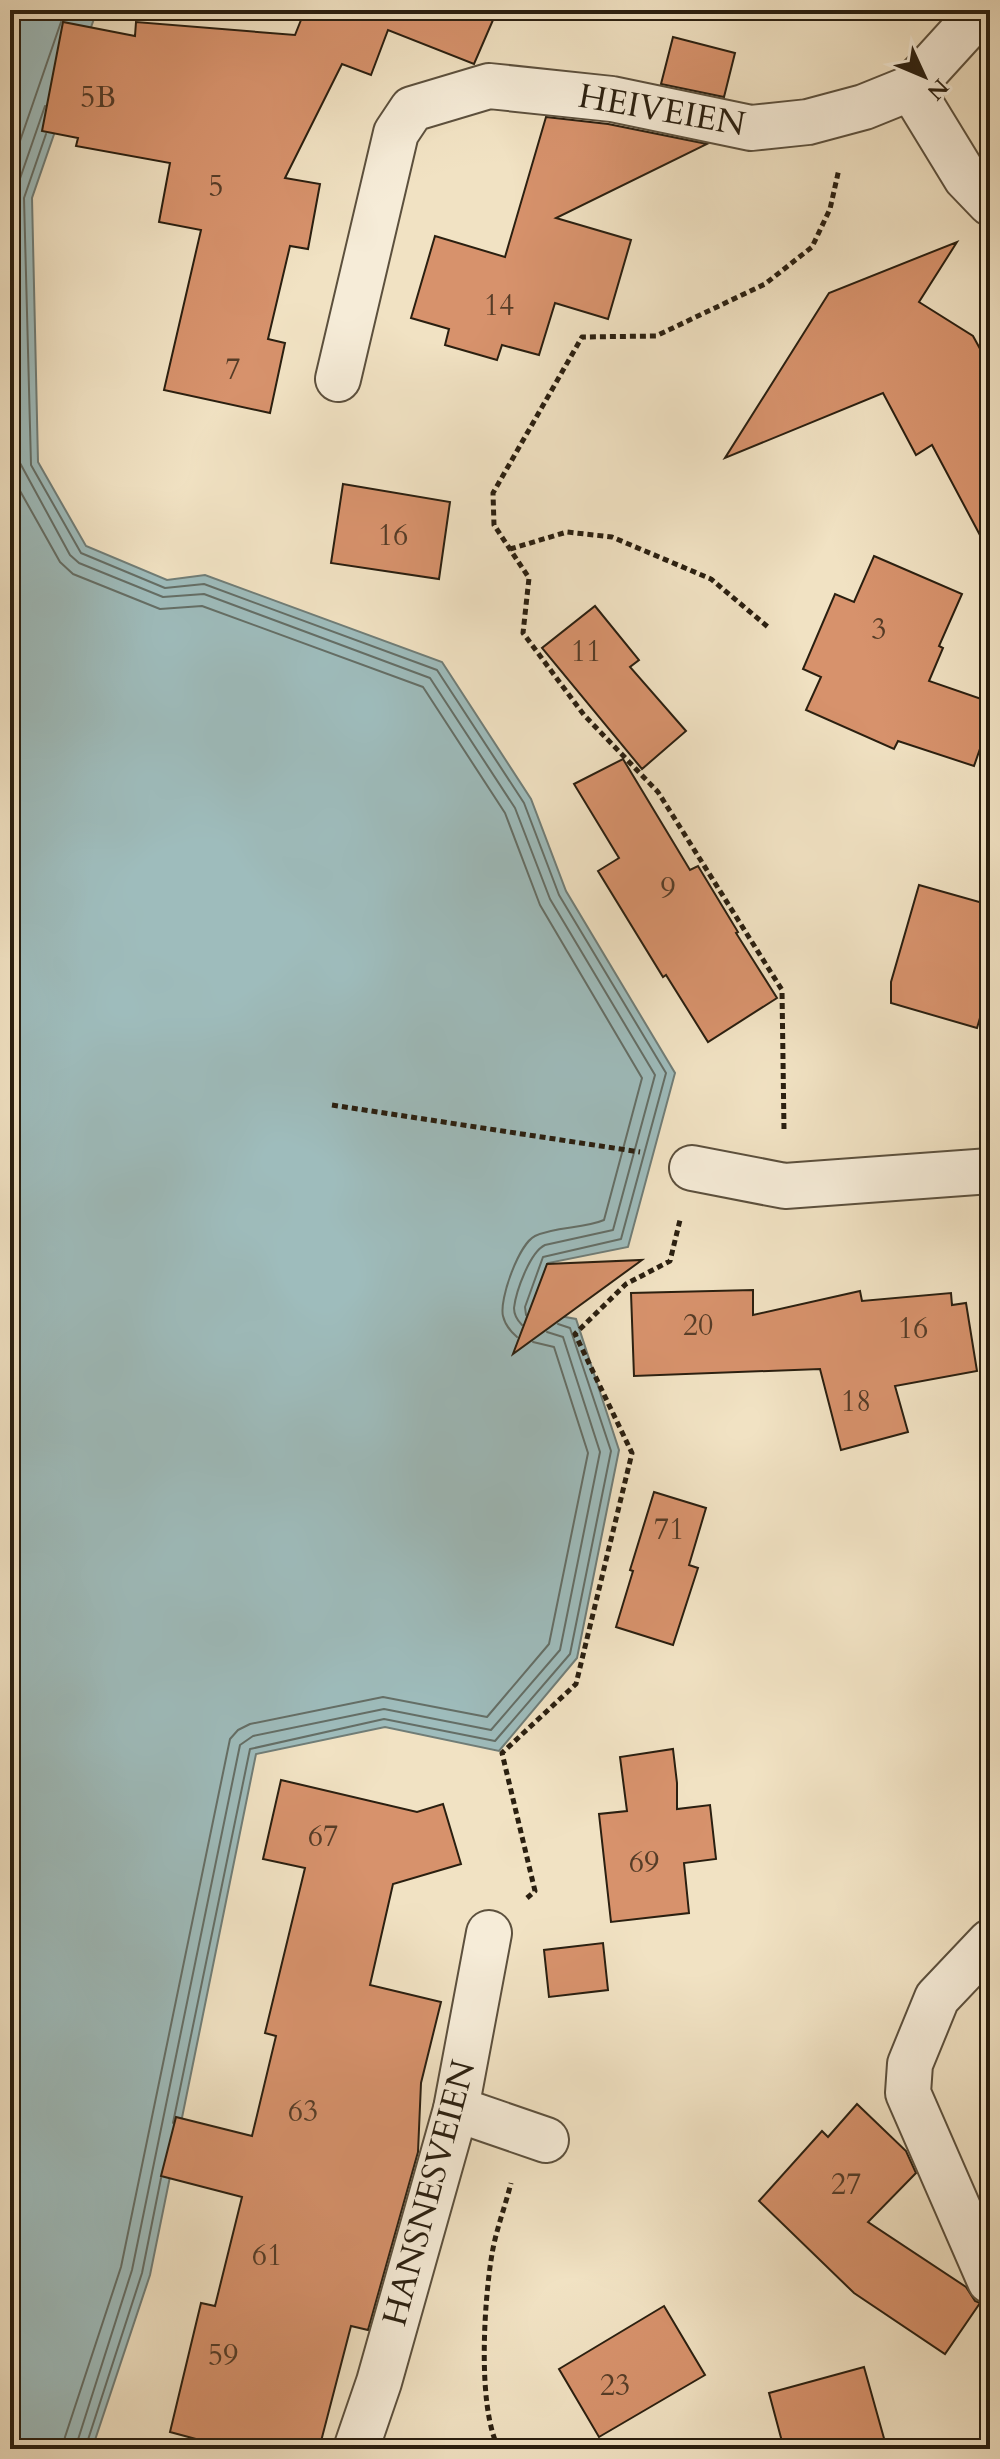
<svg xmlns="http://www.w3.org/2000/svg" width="1000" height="2459" viewBox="0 0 1000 2459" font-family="Cardo,serif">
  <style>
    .water { fill: #9ebcbc; stroke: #707d77; stroke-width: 2 }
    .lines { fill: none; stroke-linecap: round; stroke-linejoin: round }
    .shore { stroke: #646e66; stroke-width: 2 }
    .building { fill: #d7926c; stroke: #2a1f10; stroke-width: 2 }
    .minor-casing { stroke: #5c503d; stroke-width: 48 }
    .path { stroke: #2a1f10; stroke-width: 5; stroke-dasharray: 6 4; stroke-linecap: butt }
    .minor { stroke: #f6ecd8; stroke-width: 44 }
    .labels { text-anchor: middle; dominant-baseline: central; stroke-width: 6; stroke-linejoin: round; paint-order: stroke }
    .number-label { font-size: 30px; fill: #553c27 }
    .street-label { font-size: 34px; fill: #2a1f10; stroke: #f6ecd8 }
  </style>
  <rect width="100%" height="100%" fill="#f1e2c3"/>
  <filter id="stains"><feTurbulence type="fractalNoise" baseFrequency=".0025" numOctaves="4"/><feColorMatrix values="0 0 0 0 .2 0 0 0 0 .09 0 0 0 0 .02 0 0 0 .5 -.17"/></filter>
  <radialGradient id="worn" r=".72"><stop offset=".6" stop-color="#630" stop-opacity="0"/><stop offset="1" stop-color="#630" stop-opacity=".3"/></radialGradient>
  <path class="water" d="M10 10H97L32 198 38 462 86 546 167 580 205 575 442 662 531 799 566 891 675 1073 628 1247 548 1263 532 1311 576 1319 619 1450 577 1658 499 1751 385 1727 256 1754 150 2275 92 2449H10Z"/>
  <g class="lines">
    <g class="shore">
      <path d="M45 106 14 196 20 463 70 555 79 563 163 597 204 594 430 678 515 808 550 899 655 1075 613 1230 545 1245C530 1252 516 1291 514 1308 514 1315 517 1320 522 1325"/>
      <path d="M46 134 24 198 31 465 81 553 165 588 204 584 437 670 524 803 559 895 666 1073 621 1239 543 1257 525 1307 526 1315"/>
      <path d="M10 170 61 22"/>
      <path d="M10 473 60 562 73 574 160 609 202 606 423 687 505 813 540 905 642 1078 604 1220C583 1229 556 1226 535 1236 519 1244 499 1299 503 1316 505 1325 510 1331 517 1337"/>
      <path d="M173 2123 250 1749 384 1719 495 1741 570 1654 611 1451 570 1328 558 1324"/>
      <path d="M63 2449 65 2437 121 2267 230 1739 238 1730 250 1724 383 1697 487 1717 549 1644 588 1453 554 1347 533 1342"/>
      <path d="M75 2449 132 2270 240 1745 253 1736 384 1709 491 1730 560 1650 600 1452 563 1337 547 1332"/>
      <path d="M85 2449 142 2273 161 2178"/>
    </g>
  </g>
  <g class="building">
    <path d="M305 10H467L493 20 474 64 388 30 371 75 342 64 285 178 320 184 308 249 290 246 268 339 285 343 270 413 164 390 201 230 159 222 170 163 76 146 78 138 42 131 63 22 135 36 136 22 295 35Z"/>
    <path d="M673 37 735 53 724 97 661 84Z"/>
    <path d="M546 117 608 124 707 144 556 218 631 240 608 319 555 303 539 355 502 345 497 360 445 345 449 329 411 318 435 236 505 257Z"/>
    <path d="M957 242 919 302 973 336 990 367V554L932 445 916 455 883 393 725 458 829 293Z"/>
    <path d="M343 484 450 502 439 579 331 563Z"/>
    <path d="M874 556 962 594 939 646 943 648 929 681 990 702V720L974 766 898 741 894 749 806 710 821 677 803 669 835 594 854 602Z"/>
    <path d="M595 606 639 660 630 667 686 731 642 769 542 648Z"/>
    <path d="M623 759 690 870 698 866 738 932 736 933 777 998 708 1042 666 975 663 977 598 871 619 858 574 784Z"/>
    <path d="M919 885 990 905V984L977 1028 891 1003V982Z"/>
    <path d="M642 1260 513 1354 547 1264Z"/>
    <path d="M753 1290V1315L860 1291 862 1301 951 1293 952 1305 966 1303 977 1371 895 1386 908 1432 841 1450 820 1369 634 1376 631 1293Z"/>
    <path d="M654 1492 706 1508 689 1565 698 1568 673 1645 616 1627 633 1571 630 1570Z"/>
    <path d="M673 1749 677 1783V1809L710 1805 716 1859 684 1863 689 1913 611 1922 599 1814 627 1811 620 1757Z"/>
    <path d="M281 1780 417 1812 443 1804 461 1864 393 1884 370 1985 441 2002 421 2083 418 2152 368 2330 351 2326 319 2449H233L170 2432 201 2303 215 2306 242 2197 161 2176 176 2117 252 2136 276 2036 265 2033 305 1868 263 1859Z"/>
    <path d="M603 1943 608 1990 549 1997 544 1950Z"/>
    <path d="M857 2104 906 2151 916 2173 868 2222 966 2287 975 2301 980 2303 945 2354 854 2293 759 2201 822 2131 828 2137Z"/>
    <path d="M664 2306 705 2375 599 2437 559 2369Z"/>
    <path d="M864 2367 887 2449H784L769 2393Z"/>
  </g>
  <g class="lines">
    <defs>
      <g id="minor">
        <path d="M982 10 911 88 966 178 990 203"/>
        <path d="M338 379 396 133 412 109 489 86 612 99 751 128 808 122 864 107 911 88"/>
        <path d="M692 1168 785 1186 990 1171"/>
        <path d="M990 1942 937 1998 910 2064 908 2093 990 2281"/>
        <path d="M456 2109 546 2140"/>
        <path d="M356 2449 379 2382 456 2109 489 1933"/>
      </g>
    </defs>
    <use href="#minor" class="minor-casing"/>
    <g class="path">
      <path d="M510 549 567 532 612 537 711 579 768 627"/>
      <path d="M332 1105 640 1152"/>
      <path d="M784 1129 782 990 658 792 584 715 523 633 529 578 494 525 493 493 582 337 656 336 765 284 812 247 830 209 839 169"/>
      <path d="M527 1898 535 1891 502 1753 576 1684 632 1453 575 1334 626 1284 670 1261 680 1220"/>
      <path d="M499 2449C477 2408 484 2301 492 2254 496 2230 505 2207 511 2183"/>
    </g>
    <use href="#minor" class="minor"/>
  </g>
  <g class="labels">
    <g class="number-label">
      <text x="98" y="97">5B</text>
      <text x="216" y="186">5</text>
      <text x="499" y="305">14</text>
      <text x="233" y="369">7</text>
      <text x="393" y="535">16</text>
      <text x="879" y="629">3</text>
      <text x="586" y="651">11</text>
      <text x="668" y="888">9</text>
      <text x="698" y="1325">20</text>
      <text x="913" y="1328">16</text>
      <text x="856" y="1401">18</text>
      <text x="669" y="1529">71</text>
      <text x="323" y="1836">67</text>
      <text x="644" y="1862">69</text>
      <text x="303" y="2111">63</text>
      <text x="846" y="2184">27</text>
      <text x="267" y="2255">61</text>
      <text x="223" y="2355">59</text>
      <text x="615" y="2385">23</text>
    </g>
    <g class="street-label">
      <text transform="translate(662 110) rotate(10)">HEIVEIEN</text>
      <text transform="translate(429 2193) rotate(-75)">HANSNESVEIEN</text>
    </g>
  </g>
  <rect width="1000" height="2459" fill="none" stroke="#f1e2c3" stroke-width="40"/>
  <rect x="12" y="12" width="976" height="2435" fill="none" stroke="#2a1f10" stroke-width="4"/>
  <rect x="20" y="20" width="960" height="2419" fill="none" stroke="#2a1f10" stroke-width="2"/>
  <g transform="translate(924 76) rotate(134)" stroke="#f6ecd8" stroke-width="6" paint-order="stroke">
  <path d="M0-6L14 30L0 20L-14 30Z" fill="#2a1f10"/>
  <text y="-12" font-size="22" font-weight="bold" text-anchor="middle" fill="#2a1f10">N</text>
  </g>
  <rect width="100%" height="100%" filter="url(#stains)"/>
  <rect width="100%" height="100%" fill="url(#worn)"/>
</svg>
